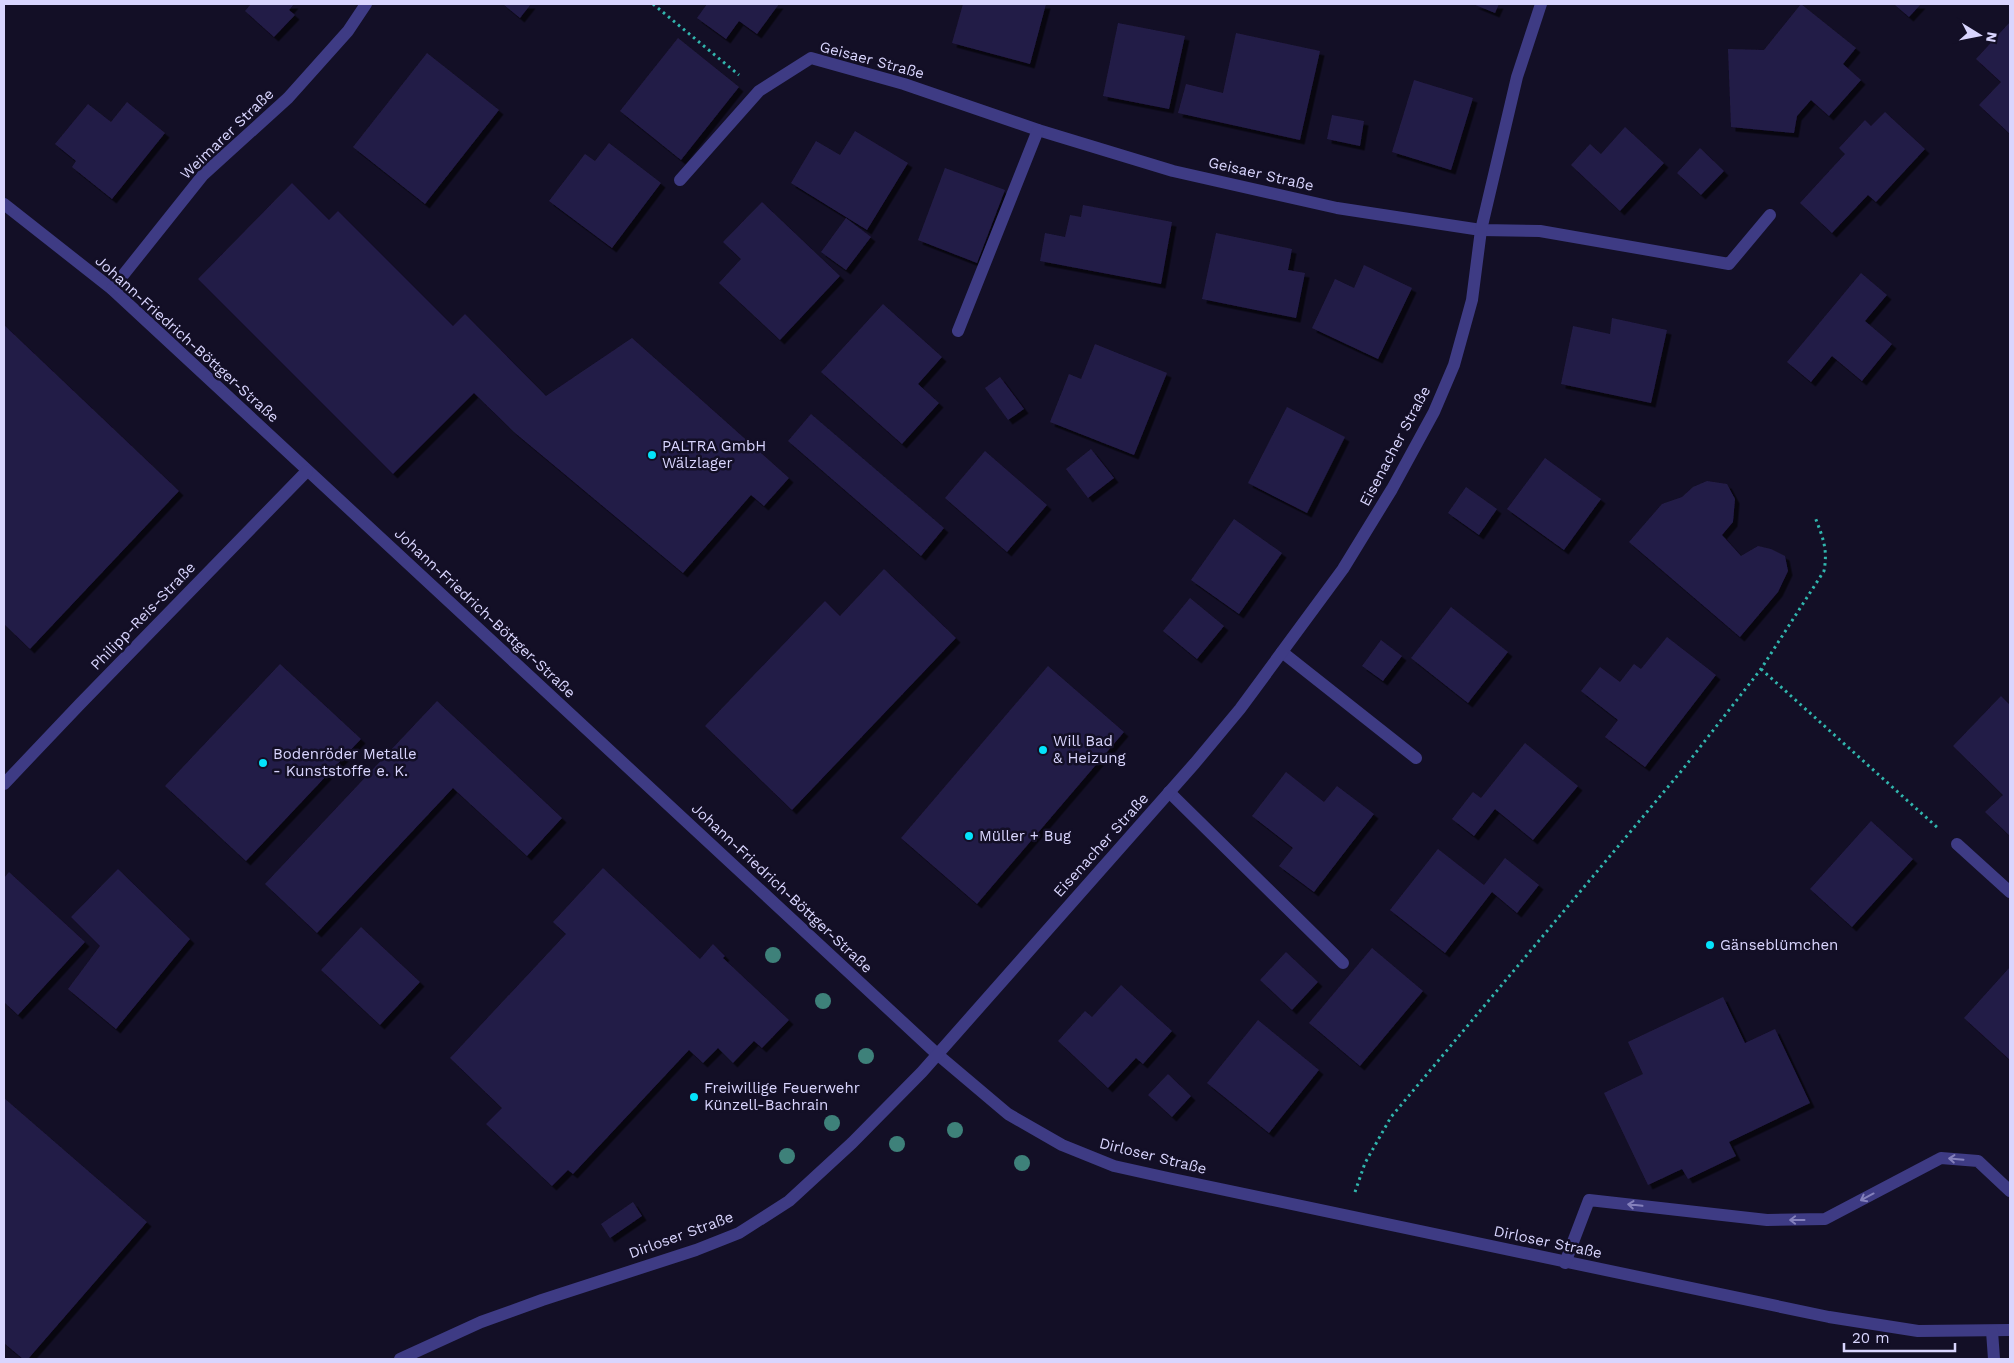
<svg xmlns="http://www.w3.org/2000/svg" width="2014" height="1363" viewBox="0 0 2014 1363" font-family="'Work Sans',sans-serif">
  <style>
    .building { fill: #241c46; filter: url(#shadow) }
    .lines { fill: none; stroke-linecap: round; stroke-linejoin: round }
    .path { stroke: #31b6ae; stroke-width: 3; stroke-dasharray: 2.5 4; stroke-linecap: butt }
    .minor { stroke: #3e3b84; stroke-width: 12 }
    .tree { fill: #3e817a }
    .oneway { stroke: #8480bb }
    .poi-dot { fill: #04e3fb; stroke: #130f26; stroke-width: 2 }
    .labels { text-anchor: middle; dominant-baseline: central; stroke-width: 5; stroke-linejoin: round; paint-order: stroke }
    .street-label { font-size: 15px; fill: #d9d5fe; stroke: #130f26 }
    .poi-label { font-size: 15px; fill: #d9d5fe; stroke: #130f26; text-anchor: start }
  </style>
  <defs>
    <filter id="shadow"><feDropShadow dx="4.5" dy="4.5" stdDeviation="0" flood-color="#0009"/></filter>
  </defs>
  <rect width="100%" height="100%" fill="#130f26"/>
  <g class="building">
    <path d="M251 4H294L289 10 295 15 274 37 245 11Z"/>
    <path d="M503 4H531L520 18Z"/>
    <path d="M707 4H779L757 34 739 21 726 39 697 18Z"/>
    <path d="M963 4H1046L1030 64 952 43Z"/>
    <path d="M1473 4H1499L1495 13Z"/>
    <path d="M1801 4 1856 48 1843 64 1861 80 1829 116 1811 100 1797 116 1794 133 1731 127 1728 49 1764 50Z"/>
    <path d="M1897 4H1921L1909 17 1895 5Z"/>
    <path d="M2010 22V134L1979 105 2001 82 1976 59Z"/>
    <path d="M1118 23 1185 36 1169 109 1103 96Z"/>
    <path d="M1236 33 1320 51 1300 140 1178 113 1186 84 1223 93Z"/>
    <path d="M678 38 739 87 681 160 620 111Z"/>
    <path d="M427 53 499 110 425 204 353 147Z"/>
    <path d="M1414 80 1473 98 1451 170 1392 152Z"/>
    <path d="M127 102 165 133 112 199 72 167 76 161 55 144 88 104 111 122Z"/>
    <path d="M1885 112 1925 149 1876 202 1868 195 1832 233 1800 203 1845 154 1839 148 1865 120 1871 126Z"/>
    <path d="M1332 115 1364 121 1360 146 1327 139Z"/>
    <path d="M1625 127 1664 163 1620 211 1571 165 1590 144 1601 154Z"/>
    <path d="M855 131 908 163 867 230 791 183 816 141 840 155Z"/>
    <path d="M609 143 661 183 612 248 549 201 585 154 595 161Z"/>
    <path d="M1700 148 1724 171 1701 195 1677 173Z"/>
    <path d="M945 168 1005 190 977 263 918 240Z"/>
    <path d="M292 183 329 220 338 211 453 326 465 314 546 396 632 338 789 478 764 506 751 495 683 573 514 432 474 393 393 474 198 279Z"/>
    <path d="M762 202 840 276 780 340 719 283 741 259 723 242Z"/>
    <path d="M1083 205 1172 222 1161 284 1040 261 1045 233 1065 237 1070 215 1081 217Z"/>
    <path d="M846 218 871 237 846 270 821 252Z"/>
    <path d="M1216 233 1292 249 1288 270 1305 273 1296 318 1202 299Z"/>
    <path d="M1364 265 1412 288 1378 359 1312 328 1335 279 1354 288Z"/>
    <path d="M1861 273 1887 295 1865 321 1892 344 1862 381 1832 356 1811 382 1787 362Z"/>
    <path d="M883 304 942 357 918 384 939 403 902 444 821 372Z"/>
    <path d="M1612 318 1667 330 1651 403 1561 384 1573 326 1610 334Z"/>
    <path d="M4 325 179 491 30 649 4 624Z"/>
    <path d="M1095 344 1167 373 1134 455 1050 422 1069 374 1081 379Z"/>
    <path d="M1000 377 1024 409 1008 420 985 388Z"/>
    <path d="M1287 407 1345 437 1307 513 1248 483Z"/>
    <path d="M811 414 944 528 921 556 788 441Z"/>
    <path d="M1091 449 1114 478 1088 498 1066 469Z"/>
    <path d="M985 451 1047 505 1007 552 945 498Z"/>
    <path d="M1545 458 1601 499 1564 550 1507 509Z"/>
    <path d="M1707 481 1727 484 1735 499 1733 522 1722 535 1741 556 1758 546 1771 549 1785 556 1788 571 1778 592 1740 637 1629 542 1662 504 1682 497 1693 487Z"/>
    <path d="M1466 487 1497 509 1479 535 1448 513Z"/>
    <path d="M1234 519 1282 553 1239 614 1191 580Z"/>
    <path d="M884 569 956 638 792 810 705 726 825 601 840 616Z"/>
    <path d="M1190 598 1224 626 1197 659 1163 631Z"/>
    <path d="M1451 607 1508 652 1468 703 1411 658Z"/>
    <path d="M1667 637 1716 675 1645 767 1605 737 1618 720 1581 691 1600 667 1620 682 1634 664 1641 669Z"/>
    <path d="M1381 640 1402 656 1383 681 1362 666Z"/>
    <path d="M280 664 361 739 246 861 165 786Z"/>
    <path d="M1048 666 1124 732 977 904 901 838Z"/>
    <path d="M2001 696 2010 705V836L1985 812 2003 795 1953 746Z"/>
    <path d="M437 701 562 818 527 856 453 788 317 933 265 884Z"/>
    <path d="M1525 743 1578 786 1533 840 1495 809 1474 836 1452 819 1473 792 1481 798Z"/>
    <path d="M1286 772 1324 802 1337 786 1374 814 1314 892 1279 866 1293 848 1252 816Z"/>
    <path d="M1871 821 1913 859 1852 927 1810 889Z"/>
    <path d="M1438 849 1484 885 1505 858 1539 885 1517 913 1492 892 1445 953 1390 910Z"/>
    <path d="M603 868 700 959 713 944 725 956 723 958 789 1020 762 1048 754 1041 733 1063 718 1048 703 1063 689 1050 573 1174 568 1170 552 1186 486 1124 502 1108 450 1058 566 934 553 922Z"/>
    <path d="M118 869 190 939 116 1029 68 989 100 946 71 917Z"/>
    <path d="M9 872 85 942 18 1015 4 1002V878Z"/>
    <path d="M361 927 420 982 380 1025 321 970Z"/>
    <path d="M1372 948 1423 991 1360 1066 1309 1023Z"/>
    <path d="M1286 952 1318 982 1292 1010 1260 980Z"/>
    <path d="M2010 967V1060L1964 1018Z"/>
    <path d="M1121 985 1172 1031 1143 1064 1136 1058 1108 1088 1058 1041 1085 1011 1092 1017Z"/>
    <path d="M1723 997 1745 1043 1775 1029 1810 1103 1729 1142 1736 1156 1688 1179 1682 1169 1648 1185 1604 1093 1643 1074 1628 1042Z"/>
    <path d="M1258 1020 1319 1070 1269 1133 1207 1083Z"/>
    <path d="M1168 1074 1191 1096 1172 1117 1148 1095Z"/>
    <path d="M4 1098 147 1222 28 1359H23L4 1343Z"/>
    <path d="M633 1202 642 1216 610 1238 601 1224Z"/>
  </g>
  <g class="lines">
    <g class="path">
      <path d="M653 4 739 75"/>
      <path d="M1761 669 1939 829"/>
      <path d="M1355 1192 1365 1163 1391 1117 1683 769 1761 669 1824 571C1828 549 1823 538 1815 517"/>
    </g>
    <g class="minor">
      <path d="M680 180 759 91 811 58 904 84 1038 130 1173 171 1337 208 1481 230 1540 231 1729 264 1770 215"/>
      <path d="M4 204 112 289 937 1054 1008 1114 1062 1145 1114 1166 1168 1178 1829 1317 1918 1331 2010 1330"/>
      <path d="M112 289 203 175 288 98 348 31 366 4"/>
      <path d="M958 331 1038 130"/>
      <path d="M1282 652 1416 758"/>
      <path d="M4 784 80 704 307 471"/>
      <path d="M1169 792 1343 963"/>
      <path d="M1957 844 2010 892"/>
      <path d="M1565 1263 1589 1200 1767 1220 1825 1219 1941 1158 1978 1161 2010 1191"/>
      <path d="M1992 1331 1994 1359"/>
      <path d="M400 1359 481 1322 542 1300 696 1250 739 1233 789 1201 852 1143 922 1072 1195 763 1240 709 1343 569 1392 489 1434 412 1454 365 1472 300 1481 230 1517 77 1541 4"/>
    </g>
  </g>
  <g class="tree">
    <circle cx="773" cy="955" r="8"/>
    <circle cx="823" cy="1001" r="8"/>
    <circle cx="866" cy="1056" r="8"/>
    <circle cx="832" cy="1123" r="8"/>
    <circle cx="955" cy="1130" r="8"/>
    <circle cx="897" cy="1144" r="8"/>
    <circle cx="787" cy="1156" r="8"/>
    <circle cx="1022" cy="1163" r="8"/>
  </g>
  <defs><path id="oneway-shaft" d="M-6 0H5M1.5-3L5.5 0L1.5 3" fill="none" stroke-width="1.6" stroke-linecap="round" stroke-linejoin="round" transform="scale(1.25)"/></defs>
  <g class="oneway">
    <use href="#oneway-shaft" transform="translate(1956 1159) rotate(-175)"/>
    <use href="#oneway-shaft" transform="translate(1867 1197) rotate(152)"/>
    <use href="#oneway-shaft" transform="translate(1635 1205) rotate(-174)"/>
    <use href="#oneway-shaft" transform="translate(1797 1220) rotate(180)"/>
  </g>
  <g class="poi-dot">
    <circle cx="652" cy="455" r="5"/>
    <circle cx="1043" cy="750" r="5"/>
    <circle cx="263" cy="763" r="5"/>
    <circle cx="969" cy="836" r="5"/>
    <circle cx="1710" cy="945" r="5"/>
    <circle cx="694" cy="1097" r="5"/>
  </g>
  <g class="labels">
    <g class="street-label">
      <text transform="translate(872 60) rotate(15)">Geisaer Straße</text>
      <text transform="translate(227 134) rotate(-44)">Weimarer Straße</text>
      <text transform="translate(1261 174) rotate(13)">Geisaer Straße</text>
      <text transform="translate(187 339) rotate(42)">Johann-Friedrich-Böttger-Straße</text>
      <text transform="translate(1395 446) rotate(-62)">Eisenacher Straße</text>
      <text transform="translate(485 613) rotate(43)">Johann-Friedrich-Böttger-Straße</text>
      <text transform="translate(143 616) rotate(-46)">Philipp-Reis-Straße</text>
      <text transform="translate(1101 845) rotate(-48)">Eisenacher Straße</text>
      <text transform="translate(782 888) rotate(43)">Johann-Friedrich-Böttger-Straße</text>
      <text transform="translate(1153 1156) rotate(14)">Dirloser Straße</text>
      <text transform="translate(681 1235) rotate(-20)">Dirloser Straße</text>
      <text transform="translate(1548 1242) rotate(12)">Dirloser Straße</text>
    </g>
    <g class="poi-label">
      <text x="662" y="446">PALTRA GmbH<tspan x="662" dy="17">Wälzlager</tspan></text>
      <text x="1053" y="741">Will Bad<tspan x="1053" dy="17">&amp; Heizung</tspan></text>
      <text x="273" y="754">Bodenröder Metalle<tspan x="273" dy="17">- Kunststoffe e. K.</tspan></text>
      <text x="979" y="836">Müller + Bug</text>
      <text x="1720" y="945">Gänseblümchen</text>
      <text x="704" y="1088">Freiwillige Feuerwehr<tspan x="704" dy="17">Künzell-Bachrain</tspan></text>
    </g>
  </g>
  <rect width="2014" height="1363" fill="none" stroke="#d9d5fe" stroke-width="10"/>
  <g transform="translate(1979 35) rotate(100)" stroke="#130f26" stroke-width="4" paint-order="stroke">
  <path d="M0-4L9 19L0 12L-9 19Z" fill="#d9d5fe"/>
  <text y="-8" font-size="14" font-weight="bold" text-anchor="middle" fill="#d9d5fe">N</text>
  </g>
  <path d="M1844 1343v8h111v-8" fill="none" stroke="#d9d5fe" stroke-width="2.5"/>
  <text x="1852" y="1343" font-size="15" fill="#d9d5fe" stroke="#130f26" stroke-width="4" paint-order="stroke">20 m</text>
</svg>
